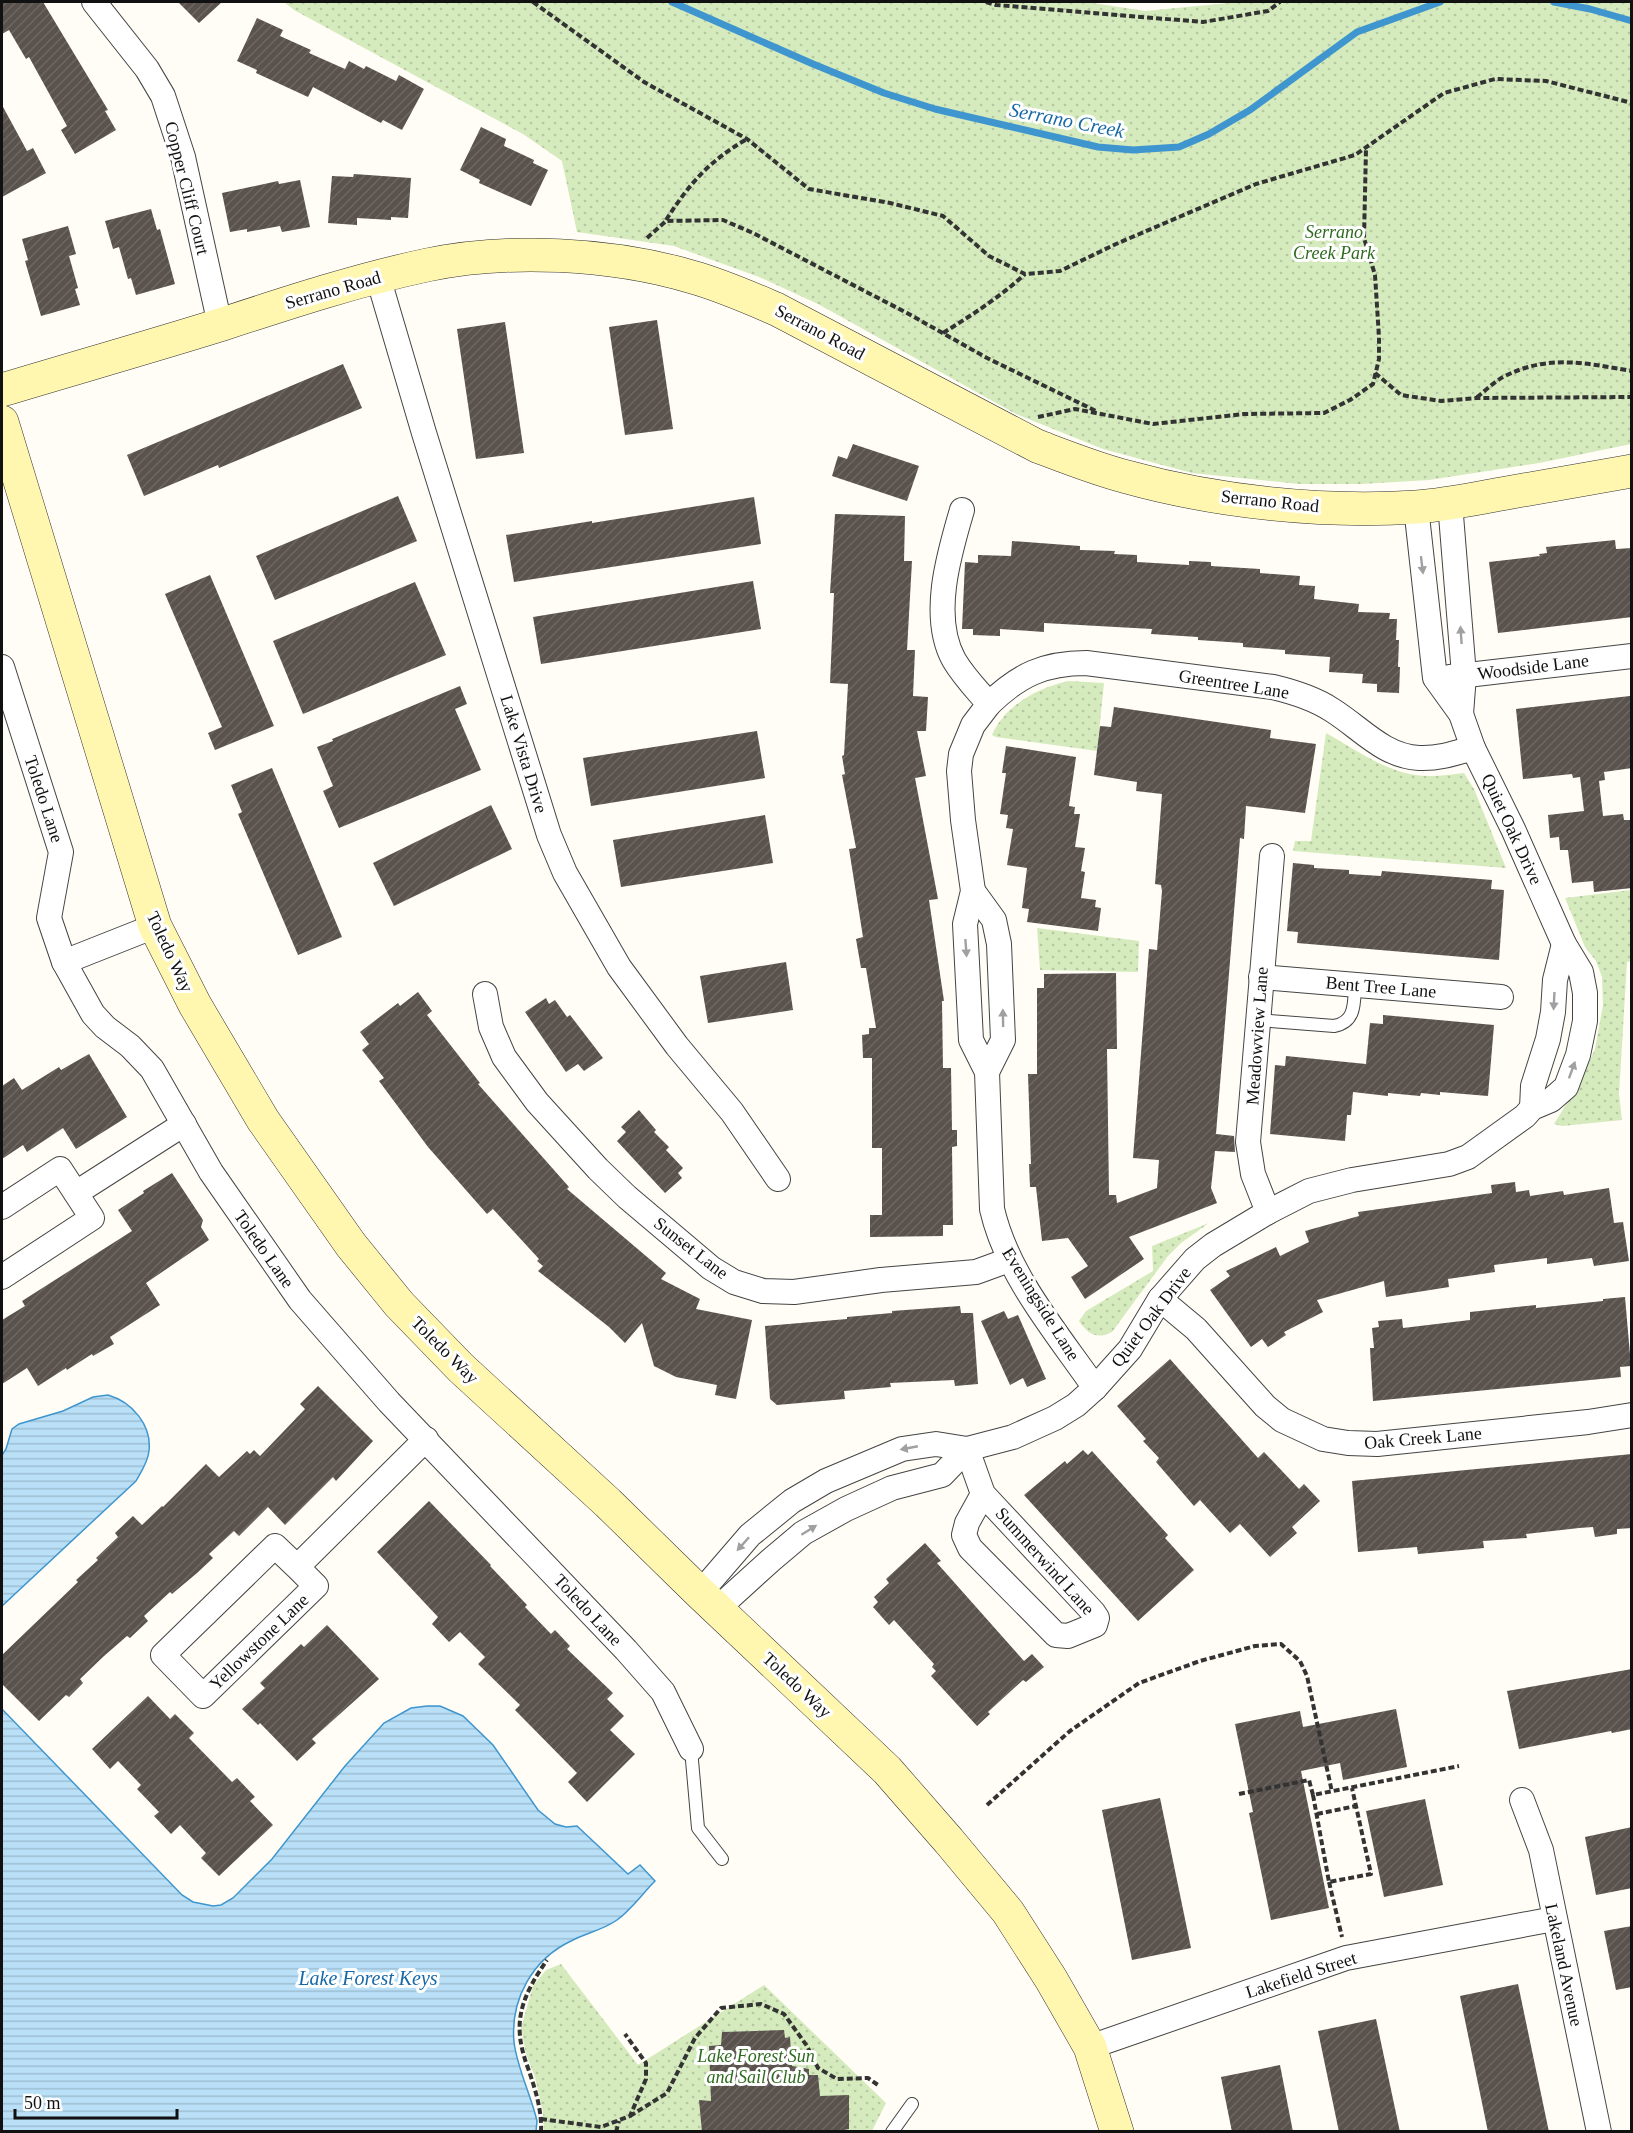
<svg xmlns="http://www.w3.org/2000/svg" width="1633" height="2133" viewBox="0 0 1633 2133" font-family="'Times New Roman',serif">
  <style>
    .park { fill: url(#park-dots) }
    .water { fill: url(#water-rules); stroke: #3f96cf; stroke-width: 1.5 }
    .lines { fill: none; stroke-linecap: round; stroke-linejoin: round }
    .stream { stroke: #3f96cf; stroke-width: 7 }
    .building { fill: url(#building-hatch) }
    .lane-casing { stroke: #444; stroke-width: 14 }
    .street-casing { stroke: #444; stroke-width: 26 }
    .secondary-casing { stroke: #333; stroke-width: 34 }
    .path { stroke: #333; stroke-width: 4; stroke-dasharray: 6 3; stroke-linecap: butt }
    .lane { stroke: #fff; stroke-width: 12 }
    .street { stroke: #fff; stroke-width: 24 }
    .secondary { stroke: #fff6b0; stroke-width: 33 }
    .oneway { fill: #a0a0a0 }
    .labels { text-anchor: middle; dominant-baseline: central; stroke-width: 6; stroke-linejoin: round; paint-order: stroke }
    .street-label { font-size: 18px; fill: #111; stroke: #fff }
    .park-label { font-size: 18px; font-style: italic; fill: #2f6b1f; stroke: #fff }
    .water-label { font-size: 20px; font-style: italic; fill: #1768a6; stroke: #fff }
  </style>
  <defs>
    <pattern id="park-dots" width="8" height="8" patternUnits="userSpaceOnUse" patternTransform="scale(1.5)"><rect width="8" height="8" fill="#d5ebbd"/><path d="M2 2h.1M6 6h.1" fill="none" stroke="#b6c8a1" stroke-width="1.8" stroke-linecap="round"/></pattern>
    <pattern id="water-rules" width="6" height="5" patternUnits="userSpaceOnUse" patternTransform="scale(1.5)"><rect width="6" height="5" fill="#b9e0f7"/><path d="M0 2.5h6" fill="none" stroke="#9ebfd3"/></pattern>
    <pattern id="building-hatch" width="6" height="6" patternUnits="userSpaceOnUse" patternTransform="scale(1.5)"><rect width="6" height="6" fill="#5a524d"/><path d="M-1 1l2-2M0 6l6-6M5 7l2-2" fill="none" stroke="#6d6662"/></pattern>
  </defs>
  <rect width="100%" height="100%" fill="#fffdf5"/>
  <g class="park">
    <path d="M284 2H1087L1145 11 1239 2H1631V444L1539 463 1429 480 1361 484H1300L1192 473 1103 449 1016 414 818 304 759 277 674 246 577 232 562 161 523 134 294 10Z"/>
    <path d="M1069 681 1104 683 1097 751 996 737 992 735C1005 705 1039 687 1069 681Z"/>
    <path d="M1326 733C1358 751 1392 777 1431 776 1442 776 1453 774 1464 773L1474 789 1506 868 1293 851 1295 841H1311Z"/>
    <path d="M1631 890V961L1627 962 1619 1094 1622 1120 1562 1126 1554 1124 1580 1082 1595 1049 1603 1005 1602 977 1596 961 1585 947 1565 898Z"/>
    <path d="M1037 928 1139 941 1138 972 1040 970Z"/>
    <path d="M1209 1223 1181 1243 1168 1256 1112 1332C1097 1340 1088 1334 1079 1321L1086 1311 1153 1271 1152 1246Z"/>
    <path d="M561 1964 638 2065 764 1985 886 2103 872 2131H544L543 2112 535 2077 526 2054 521 2028 533 1986 546 1970Z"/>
  </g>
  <g class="water">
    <path d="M108 1395C132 1402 152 1425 149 1451 148 1462 141 1472 136 1481L2 1606V1455L6 1449 12 1429 19 1424 63 1411 93 1397Z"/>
    <path d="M427 1706H440L463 1716 493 1745 538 1810 555 1824 566 1827 577 1826 628 1874 640 1865 655 1881C643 1893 631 1910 617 1920 603 1930 586 1933 571 1941 533 1959 510 1999 514 2042 517 2068 531 2095 537 2121L536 2131H2V1709L182 1895 193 1902 213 1906 221 1905 233 1898 272 1859 345 1766 384 1723 411 1708Z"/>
  </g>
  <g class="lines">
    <g class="stream">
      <path d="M672 2 813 64 884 93 935 109 1098 147 1133 150 1179 147 1209 134 1250 110 1357 32 1440 2"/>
      <path d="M1554 2 1590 9 1632 21"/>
    </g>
  </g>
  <g class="building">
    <path d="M2 2H43L108 110 105 111 116 130 75 154 61 130 67 126 29 57 26 59 9 30 2 34Z"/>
    <path d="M178 2H222L199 23Z"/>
    <path d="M257 18 283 30 280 36 311 50 309 53 345 69 349 61 364 69 366 66 396 81 399 75 424 89 402 130 383 120 381 123 313 87 308 97 256 73 257 70 237 61Z"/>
    <path d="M2 105 27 151 33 148 46 173 2 197Z"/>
    <path d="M481 127 506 139 504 146 534 160 533 163 548 170 531 206 479 183 480 180 460 170Z"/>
    <path d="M354 174 411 178 408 218 391 217V220L357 218V225L328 223 332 176 353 177Z"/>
    <path d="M300 180 310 227 282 232 280 226 247 232V229L230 232 222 193 278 181 279 184Z"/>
    <path d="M151 209 157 230 160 229 175 284 136 295 131 278 128 279 119 247 113 249 105 221Z"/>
    <path d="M68 226 76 254 69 256 78 288 75 289 80 305 41 316 25 261 28 260 22 239Z"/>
    <path d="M657 320 673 429 625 435 609 327Z"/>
    <path d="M505 322 524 453 476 459 457 329Z"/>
    <path d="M343 364 362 408 219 468 218 465 144 496 127 455Z"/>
    <path d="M853 444 919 466 907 501 832 476 838 456 847 459Z"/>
    <path d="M398 496 417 541 275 600 256 556Z"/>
    <path d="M754 497 761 544 514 582 506 535 592 521V523Z"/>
    <path d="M835 514 905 516 904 561H912L907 650H915L913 696 928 697 926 731H917L926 776 915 778 938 899 929 900 944 1001H942L943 1068H951L952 1130H957V1146L952 1147 953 1225H943V1236L870 1237V1215H882V1148H872V1058H863L862 1035 869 1034V1028H876L866 968H861L856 939 863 937 849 849 856 848 842 775 845 774 842 756 844 755 848 684 830 683 834 593H830Z"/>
    <path d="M1615 540 1616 549 1632 548V617L1498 633 1489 562 1540 556 1539 554 1547 553 1546 547Z"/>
    <path d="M1012 541 1080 546V550L1115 551 1114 554 1137 555V562L1189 565V561L1211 562V566L1260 569V573L1300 576 1299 585 1315 586 1314 599 1359 604 1358 612 1390 613 1389 619H1397L1396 640H1399L1398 667H1400L1399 693 1377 692V684L1362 683 1363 674 1329 672 1330 657 1285 654V650L1243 647V643L1198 640V637L1151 634 1152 629 1044 623V632L1000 629V636L973 635V629H962L965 562 978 563V555L1011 556Z"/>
    <path d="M210 575 274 726 215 750 208 733 222 727 165 594Z"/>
    <path d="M753 581 761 629 541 664 533 617Z"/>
    <path d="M415 582 446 655 303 714 273 641Z"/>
    <path d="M460 686 467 704 455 709 481 770 339 828 323 791 333 786 317 747 333 741 332 739Z"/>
    <path d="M1630 696 1632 768 1604 772 1605 780 1599 781 1603 816 1623 814 1624 820H1630L1632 888 1594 892 1593 881 1572 883 1568 850H1560L1559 837 1550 838 1548 815 1584 811 1580 777 1573 778 1572 774 1523 779 1516 709Z"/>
    <path d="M1114 707 1271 730 1270 738 1316 744 1305 813 1246 806 1244 839 1240 838 1216 1134 1234 1136 1235 1152 1215 1151 1211 1188 1217 1203 1129 1237 1144 1259 1085 1299 1071 1277 1088 1266 1068 1238 1042 1241 1036 1187H1030L1029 1164H1031L1028 1074H1037V988H1044V974L1116 973 1117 1049H1107L1109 1195H1116L1117 1203 1157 1188 1159 1160 1133 1158 1149 949 1157 950 1162 891 1161 885 1155 884 1162 794 1136 791 1137 782 1094 775 1100 726 1111 727Z"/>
    <path d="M757 731 765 778 591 806 583 758Z"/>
    <path d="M1006 746 1076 757 1069 806 1075 807 1074 814H1080L1075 847 1085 848 1081 871 1085 872 1081 898 1096 900 1095 907 1101 908 1098 931 1027 922 1029 909 1022 908 1027 868 1007 865 1013 829 1006 828 1008 815 1000 814 1006 773H1002Z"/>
    <path d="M272 768 342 937 298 955 238 814 242 812 231 785Z"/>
    <path d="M491 805 512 849 394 906 373 863Z"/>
    <path d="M765 815 773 863 621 887 613 840Z"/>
    <path d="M1293 863 1314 865V868L1349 870V874L1381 876 1382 871 1492 880 1491 889 1504 890 1499 960 1297 943 1298 932 1287 931Z"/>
    <path d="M786 962 793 1010 708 1023 700 976Z"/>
    <path d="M418 992 432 1011 427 1015 480 1083 478 1084 569 1187 567 1189 666 1273 661 1279 700 1299 696 1309 752 1320 736 1399 715 1395 717 1385 676 1377 654 1366 642 1323 625 1343 609 1327 538 1271 543 1266 537 1261 539 1259 493 1209 487 1214 428 1147 379 1081 384 1078 362 1050 369 1044 360 1032 398 1003 400 1006Z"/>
    <path d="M546 998 549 1004 555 1000 567 1017 570 1015 603 1058 584 1071 578 1064 566 1072 525 1012Z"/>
    <path d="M1383 1015 1494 1025 1488 1096 1440 1092V1095L1421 1093 1420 1096 1388 1093V1096L1353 1092 1351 1115H1347L1345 1141 1270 1134 1275 1065 1285 1066 1286 1056 1366 1064 1370 1023 1383 1024Z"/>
    <path d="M89 1054 127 1117 76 1149 63 1128 27 1152 23 1145 2 1159V1086L14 1078 22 1090 59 1067 61 1070Z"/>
    <path d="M639 1110 656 1130 654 1132 669 1147 666 1150 683 1168 678 1173 682 1178 665 1193 617 1141 626 1132 621 1127Z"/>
    <path d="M172 1173 203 1220 201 1227 209 1240 146 1283 160 1305 110 1337 114 1344 93 1356 92 1354 67 1370 66 1368 38 1386 27 1368 2 1384V1320L25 1306 22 1301 132 1231 118 1210 144 1193 143 1191Z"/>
    <path d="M1515 1182 1516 1192 1529 1190 1530 1196 1563 1191 1564 1195 1609 1188 1614 1223 1623 1222 1629 1261 1594 1266 1592 1258 1547 1264V1258L1494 1265 1495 1272 1448 1279 1449 1287 1386 1297 1384 1281 1317 1300 1323 1312 1284 1332 1286 1335 1268 1347 1262 1339 1251 1347 1210 1290 1230 1276 1226 1271 1276 1247 1280 1256 1309 1242 1305 1231 1359 1216 1358 1212 1492 1193 1491 1185Z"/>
    <path d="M1625 1297 1631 1366 1620 1367 1621 1377 1373 1401 1370 1348H1374L1372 1328 1379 1327 1378 1321 1402 1319 1403 1328 1470 1320V1312L1536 1305V1308L1603 1301V1299Z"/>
    <path d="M960 1306 961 1313H973L978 1384 955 1386 954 1380 890 1383 891 1387 844 1391 845 1399 777 1405 770 1399 765 1326 847 1319V1317L892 1313V1311Z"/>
    <path d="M1004 1311 1008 1319 1018 1315 1046 1379 1027 1387 1023 1378 1010 1385 981 1321Z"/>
    <path d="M1170 1359 1258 1458 1264 1452 1299 1489 1304 1484 1320 1501 1292 1527 1297 1533 1270 1557 1240 1524 1230 1533 1200 1500 1194 1506 1156 1462 1159 1458 1143 1441 1146 1439 1117 1406Z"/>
    <path d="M318 1386 373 1441 336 1481 333 1477 285 1525 268 1507 239 1536 234 1531 209 1554 213 1558 197 1573 172 1594 170 1592 144 1616 148 1621 130 1638 127 1636 104 1656 80 1679 83 1683 69 1697 66 1695 39 1721 2 1684V1655L78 1582 76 1580 98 1560 96 1558 118 1537 115 1533 133 1516 142 1525 162 1506 163 1507 206 1464 219 1477 247 1451 250 1454 254 1450 260 1456 305 1409 300 1404Z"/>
    <path d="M1083 1450 1088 1455 1092 1451 1168 1535 1165 1538 1194 1570 1138 1621 1024 1495 1065 1461 1067 1464Z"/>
    <path d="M1632 1454V1528L1617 1529V1534L1595 1537 1593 1527 1579 1528 1526 1534 1527 1538 1483 1541 1484 1548 1418 1554 1417 1547 1358 1552 1352 1481Z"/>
    <path d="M429 1501 491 1565 490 1566 527 1605 525 1607 551 1634 555 1630 570 1646 567 1649 613 1693 607 1699 624 1716 610 1730 635 1754 587 1802 568 1782 577 1773 515 1710 520 1705 478 1664 485 1657 460 1632 449 1642 432 1624 438 1617 377 1552Z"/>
    <path d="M925 1543 941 1561 937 1563 1024 1661 1032 1654 1044 1667 1026 1682 1023 1680 988 1712 990 1714 977 1726 931 1676 936 1671 932 1667 934 1664 894 1620 889 1625 873 1607 878 1602 874 1597 889 1583 886 1579Z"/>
    <path d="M327 1625 379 1679 312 1739 316 1743 297 1761 260 1723 258 1725 242 1709 265 1688 260 1683 301 1644 304 1647Z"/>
    <path d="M1632 1669V1729L1612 1733 1611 1731 1519 1749 1507 1691Z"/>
    <path d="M148 1696 170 1719 175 1714 194 1733 189 1738 232 1782 237 1778 255 1797 250 1801 273 1825 219 1876 201 1858 206 1853 180 1825 171 1834 154 1816 159 1812 137 1789 141 1785 118 1761 110 1769 92 1749Z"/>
    <path d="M1396 1709 1407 1767 1343 1780 1340 1763 1301 1771 1329 1908 1271 1920 1249 1813 1253 1812 1235 1724 1300 1711 1303 1727Z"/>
    <path d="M1160 1798 1191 1948 1132 1960 1102 1810Z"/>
    <path d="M1425 1799 1443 1885 1384 1897 1366 1811Z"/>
    <path d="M1632 1827V1888L1596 1895 1585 1837Z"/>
    <path d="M1632 1926V1987L1616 1990 1604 1931Z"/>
    <path d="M1518 1984 1549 2132H1488L1460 1996Z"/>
    <path d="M1376 2019 1400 2132H1339L1318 2031Z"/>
    <path d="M784 2030 785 2038 790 2037 792 2066 809 2069V2075H818L820 2096 849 2095V2129L833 2132H702L699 2100 711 2101 709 2046 721 2045 722 2032Z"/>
    <path d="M1280 2065 1293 2132H1232L1221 2077Z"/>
  </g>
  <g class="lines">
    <defs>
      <g id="lane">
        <path d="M1258 1020 1334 1026C1356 1022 1354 1003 1355 985"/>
        <path d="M691 1749 698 1828 722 1859"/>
        <path d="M892 2132 912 2104"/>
      </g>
      <g id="street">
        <path d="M94 2 147 69 163 96 183 157 220 325"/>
        <path d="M378 277 424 433 549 835 565 873 619 967 677 1046 732 1112 778 1179"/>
        <path d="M1450 503 1464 675 1461 714"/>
        <path d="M962 510C949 554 930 617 954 660 964 677 977 690 989 704L973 725 961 754 959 771 963 820 973 891 965 924 971 1040 987 1072 992 1209C1007 1275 1057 1333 1095 1388"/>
        <path d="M2 667 61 852 49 918 64 962 93 1014 105 1027 130 1046 152 1069 211 1172 300 1300 389 1402 626 1650 663 1692 691 1749"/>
        <path d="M1450 677 1632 656"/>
        <path d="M989 704C1019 675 1044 663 1086 663L1273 687C1294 692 1314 698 1332 710 1361 728 1383 756 1419 758 1438 759 1456 753 1473 748"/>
        <path d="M973 891 994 920 999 944 1003 1040 987 1072"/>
        <path d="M64 962 155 926"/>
        <path d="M1261 977 1501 997"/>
        <path d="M485 994 491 1027 504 1057 537 1102 598 1169 627 1197 711 1268 734 1282 763 1291 794 1292 881 1280 976 1272 1009 1260"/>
        <path d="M1532 1108 1533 1086 1548 1039 1553 1012 1555 980 1564 944"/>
        <path d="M76 1193 184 1124"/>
        <path d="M2 1207 60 1169 92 1218 2 1277"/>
        <path d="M1268 1212 1253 1174 1248 1142 1272 856"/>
        <path d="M1160 1299 1196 1329 1265 1406 1282 1420 1323 1439 1348 1443 1377 1444 1588 1422 1632 1415"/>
        <path d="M967 1449 983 1494 1093 1612 1097 1618 1095 1625 1068 1636 1056 1635 970 1548 964 1535 967 1523 983 1494"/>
        <path d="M297 1567 275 1546 163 1655 203 1696 316 1586 297 1567 426 1439"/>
        <path d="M700 1593 750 1535 792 1501 826 1481 902 1449 936 1444 967 1449 1013 1437 1055 1418 1076 1405 1095 1388 1130 1349 1160 1299 1195 1259 1213 1245 1268 1212 1309 1191 1352 1180 1449 1164 1468 1157 1525 1116 1532 1108 1551 1100 1566 1087 1578 1055 1585 1021V993L1581 972 1564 944 1513 829 1473 748 1461 714 1435 678 1416 507"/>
        <path d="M717 1609 771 1560 803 1533 846 1509 892 1488 942 1475 967 1449"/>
        <path d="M1522 1800 1541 1850 1599 2132"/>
        <path d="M1090 2047 1346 1958 1554 1919"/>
      </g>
      <g id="secondary">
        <path d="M2 390C75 368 149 347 223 324 290 302 357 280 427 265 509 248 611 253 692 277 721 285 748 297 776 309L1037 446C1066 457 1096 469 1127 477 1217 502 1322 513 1416 507 1445 505 1473 499 1501 494 1545 486 1588 479 1632 471"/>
        <path d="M2 422 155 926 195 1005 263 1120 351 1245 399 1304 461 1368 608 1503 700 1593 887 1770 949 1841 1008 1912 1051 1979 1090 2047 1117 2132"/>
      </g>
    </defs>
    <use href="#lane" class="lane-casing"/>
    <use href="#street" class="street-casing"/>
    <use href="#secondary" class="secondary-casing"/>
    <g class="path">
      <path d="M533 2 644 82 747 139 809 189 890 203 943 216 989 256 1025 274 1060 271 1116 244 1256 184 1355 155 1444 93 1495 79 1546 81 1632 103"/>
      <path d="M986 2 996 5 1203 22 1268 11 1280 2"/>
      <path d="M666 220C690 183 708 162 747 139"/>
      <path d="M647 238 666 221 723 220 753 233 907 313 987 358 1096 411"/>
      <path d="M943 333C972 315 1000 297 1025 274"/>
      <path d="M1375 373 1401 395 1441 401 1476 398 1632 397"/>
      <path d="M1477 397C1485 391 1494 382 1503 377 1548 354 1584 363 1632 371"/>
      <path d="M1038 417 1075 409 1153 424 1244 414 1324 413 1350 400 1373 384 1379 359V337L1375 275 1364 238 1366 149"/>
      <path d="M1239 1794 1309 1780 1313 1795 1459 1766"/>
      <path d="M1313 1795 1329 1882 1371 1874 1352 1788"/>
      <path d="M987 1805 1070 1731 1139 1683 1200 1661 1255 1646 1281 1644 1300 1661 1307 1676 1332 1792"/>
      <path d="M1317 1814 1356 1806"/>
      <path d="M1329 1882 1342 1937"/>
      <path d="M630 2116 667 2093 695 2038 721 2008 761 2004 784 2014 807 2046 818 2068 837 2079 868 2078 878 2085"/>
      <path d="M541 2119 601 2127 630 2116 646 2079V2063L625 2034"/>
      <path d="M541 2132C542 2109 535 2089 528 2068 511 2023 521 1998 547 1960"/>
      <path d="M616 2132 619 2121"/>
    </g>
    <use href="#lane" class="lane"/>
    <use href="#street" class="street"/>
    <use href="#secondary" class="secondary"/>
  </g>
  <defs><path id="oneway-solid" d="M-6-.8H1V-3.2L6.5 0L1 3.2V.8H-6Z" transform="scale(1.5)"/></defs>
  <g class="oneway">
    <use href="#oneway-solid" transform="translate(1422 565) rotate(83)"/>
    <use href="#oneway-solid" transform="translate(1461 635) rotate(-94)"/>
    <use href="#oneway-solid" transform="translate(966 948) rotate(86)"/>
    <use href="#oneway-solid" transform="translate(1554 1001) rotate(93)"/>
    <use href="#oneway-solid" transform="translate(1003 1018) rotate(-91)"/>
    <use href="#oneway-solid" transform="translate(1572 1070) rotate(-70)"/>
    <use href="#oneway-solid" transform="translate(909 1448) rotate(169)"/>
    <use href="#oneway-solid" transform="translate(809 1530) rotate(-32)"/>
    <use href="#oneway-solid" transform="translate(743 1544) rotate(132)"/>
  </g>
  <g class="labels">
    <g class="street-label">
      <text transform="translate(187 188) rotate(76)">Copper Cliff Court</text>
      <text transform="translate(333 290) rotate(-16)">Serrano Road</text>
      <text transform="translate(820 332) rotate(28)">Serrano Road</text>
      <text transform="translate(1270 501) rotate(6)">Serrano Road</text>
      <text transform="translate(1533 667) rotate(-7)">Woodside Lane</text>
      <text transform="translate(1234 684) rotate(9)">Greentree Lane</text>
      <text transform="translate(524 754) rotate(73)">Lake Vista Drive</text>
      <text transform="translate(44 799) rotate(72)">Toledo Lane</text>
      <text transform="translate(1512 829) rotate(65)">Quiet Oak Drive</text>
      <text transform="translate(170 952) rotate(65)">Toledo Way</text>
      <text transform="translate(1381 987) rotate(5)">Bent Tree Lane</text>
      <text transform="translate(1257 1036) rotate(-86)">Meadowview Lane</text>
      <text transform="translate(691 1248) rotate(38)">Sunset Lane</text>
      <text transform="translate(264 1249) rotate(55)">Toledo Lane</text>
      <text transform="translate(1041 1304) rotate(58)">Eveningside Lane</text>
      <text transform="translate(1151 1317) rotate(-53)">Quiet Oak Drive</text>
      <text transform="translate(445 1350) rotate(45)">Toledo Way</text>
      <text transform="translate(1423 1438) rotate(-5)">Oak Creek Lane</text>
      <text transform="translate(1045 1561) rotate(48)">Summerwind Lane</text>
      <text transform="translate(588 1610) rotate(47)">Toledo Lane</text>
      <text transform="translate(259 1642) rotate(-44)">Yellowstone Lane</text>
      <text transform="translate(797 1685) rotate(43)">Toledo Way</text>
      <text transform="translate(1564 1965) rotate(78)">Lakeland Avenue</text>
      <text transform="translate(1301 1975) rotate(-18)">Lakefield Street</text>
    </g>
    <g class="park-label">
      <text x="1334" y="232">Serrano<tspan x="1334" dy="21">Creek Park</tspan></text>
      <text x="756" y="2056">Lake Forest Sun<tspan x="756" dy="21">and Sail Club</tspan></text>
    </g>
    <g class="water-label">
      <text transform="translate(1067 120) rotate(11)">Serrano Creek</text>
      <text x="368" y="1978">Lake Forest Keys</text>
    </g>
  </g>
  <rect width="1633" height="2133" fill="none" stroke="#111111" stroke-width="6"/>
  <path d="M15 2109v9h162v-9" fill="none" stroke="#111111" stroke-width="3"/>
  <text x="24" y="2109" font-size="18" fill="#111111" stroke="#ffffff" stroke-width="4.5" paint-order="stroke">50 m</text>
</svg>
